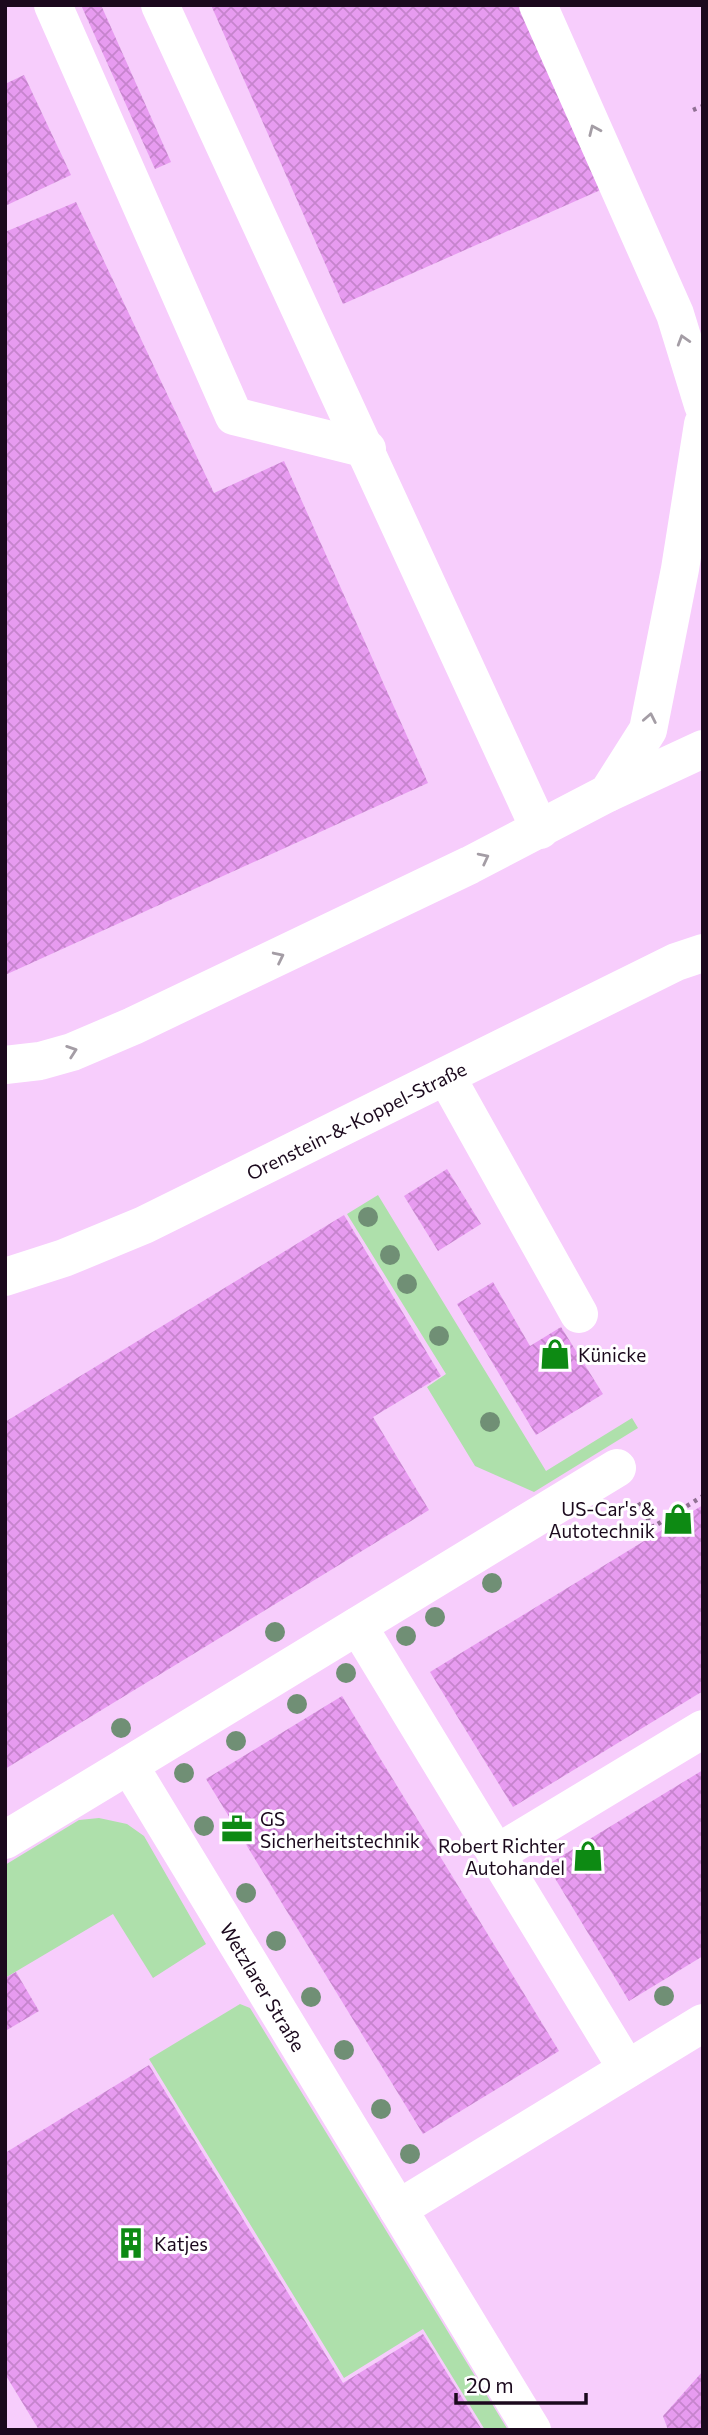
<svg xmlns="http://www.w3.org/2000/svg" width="708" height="2435" viewBox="0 0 708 2435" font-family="Commissioner,sans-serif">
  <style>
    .grass { fill: #aee0ab }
    .building { fill: url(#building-cross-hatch) }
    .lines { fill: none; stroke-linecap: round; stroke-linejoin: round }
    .path { stroke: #907193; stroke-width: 4.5; stroke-dasharray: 3.5 5; stroke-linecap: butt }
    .minor { stroke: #fff; stroke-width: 38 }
    .tree { fill: #708f75 }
    .oneway { stroke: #a49da5 }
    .labels { text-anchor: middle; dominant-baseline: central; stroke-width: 6; stroke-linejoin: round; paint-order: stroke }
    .street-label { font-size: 19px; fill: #1b091d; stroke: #fff }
    .poi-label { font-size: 19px; fill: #1b091d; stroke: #fff; text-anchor: start }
  </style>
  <defs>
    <pattern id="building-cross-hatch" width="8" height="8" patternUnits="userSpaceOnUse" patternTransform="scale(1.75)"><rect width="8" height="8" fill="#e79bf0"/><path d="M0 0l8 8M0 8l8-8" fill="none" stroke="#c684cd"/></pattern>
  </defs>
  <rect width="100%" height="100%" fill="#f7cdfc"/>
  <g class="grass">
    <path d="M378 1195 546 1471 632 1418 638 1428 534 1492 475 1466 427 1387 446 1374 347 1214Z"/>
    <path d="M99 1818 127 1824 144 1836 206 1944 153 1978 113 1914 5 1978V1865L79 1820Z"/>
    <path d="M240 2004 250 2008 508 2430H485L423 2329 344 2378 149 2059Z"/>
  </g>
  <g class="building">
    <path d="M81 5H101L171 162 155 169Z"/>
    <path d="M211 5H524L605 188 343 304Z"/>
    <path d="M24 75 71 175 5 206V84Z"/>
    <path d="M76 202 214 493 284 461 428 783 5 975V232Z"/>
    <path d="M447 1169 481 1224 438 1251 404 1196Z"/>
    <path d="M344 1215 441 1376 373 1417 429 1510 5 1769V1422Z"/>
    <path d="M493 1282 530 1346 561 1327 603 1394 536 1435 457 1304Z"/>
    <path d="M703 1505V1691L513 1807 430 1672Z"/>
    <path d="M342 1696 559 2051 423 2134 206 1779Z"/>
    <path d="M703 1770V1956L629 2001 547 1865Z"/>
    <path d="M16 1972 39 2011 7 2030 5 1978Z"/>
    <path d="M149 2065 343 2383 423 2334 482 2430H39L5 2374V2153Z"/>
    <path d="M703 2371V2430H668L663 2416Z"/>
  </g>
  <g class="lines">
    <g class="path">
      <path d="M693 110 703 106"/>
      <path d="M638 1503 653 1527 703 1496"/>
    </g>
    <g class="minor">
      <path d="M53 5 234 416 367 449"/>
      <path d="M160 5 540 830"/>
      <path d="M538 5 675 314 703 405"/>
      <path d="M608 793 703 749"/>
      <path d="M5 1065 40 1061 72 1052 133 1026 470 865 608 793 648 730 680 569 703 424"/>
      <path d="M446 1076 579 1314"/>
      <path id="s1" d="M5 1277 64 1258 144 1225 676 962 703 953"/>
      <path d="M358 1626 627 2069"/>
      <path d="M5 1840 129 1765"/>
      <path d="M496 1854 703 1729"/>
      <path d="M398 2209 703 2023"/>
      <path d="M532 2430 129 1765 617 1468"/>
    </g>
  </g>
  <g class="tree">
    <circle cx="368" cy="1217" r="10"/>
    <circle cx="390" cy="1255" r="10"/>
    <circle cx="407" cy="1284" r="10"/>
    <circle cx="439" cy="1336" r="10"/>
    <circle cx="490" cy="1422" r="10"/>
    <circle cx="492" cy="1583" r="10"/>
    <circle cx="435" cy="1617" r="10"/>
    <circle cx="275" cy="1632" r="10"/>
    <circle cx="406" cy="1636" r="10"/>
    <circle cx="346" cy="1673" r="10"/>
    <circle cx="297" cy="1704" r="10"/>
    <circle cx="121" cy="1728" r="10"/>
    <circle cx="236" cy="1741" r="10"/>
    <circle cx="184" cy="1773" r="10"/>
    <circle cx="204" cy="1826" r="10"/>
    <circle cx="246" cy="1893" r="10"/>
    <circle cx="276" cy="1941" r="10"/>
    <circle cx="664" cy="1996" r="10"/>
    <circle cx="311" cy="1997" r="10"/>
    <circle cx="344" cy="2050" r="10"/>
    <circle cx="381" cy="2109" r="10"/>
    <circle cx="410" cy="2154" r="10"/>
  </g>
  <defs><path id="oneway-chevron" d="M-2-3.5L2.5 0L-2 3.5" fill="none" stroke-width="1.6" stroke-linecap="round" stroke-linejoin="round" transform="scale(1.75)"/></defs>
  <g class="oneway">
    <use href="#oneway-chevron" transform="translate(594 130) rotate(-114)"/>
    <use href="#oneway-chevron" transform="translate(683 340) rotate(-107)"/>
    <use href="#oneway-chevron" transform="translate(650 718) rotate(-79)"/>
    <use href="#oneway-chevron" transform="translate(484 858) rotate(-27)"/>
    <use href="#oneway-chevron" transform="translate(279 957) rotate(-26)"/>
    <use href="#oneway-chevron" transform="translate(72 1051) rotate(-19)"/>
  </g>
  <defs>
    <symbol id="shop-bare" viewBox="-9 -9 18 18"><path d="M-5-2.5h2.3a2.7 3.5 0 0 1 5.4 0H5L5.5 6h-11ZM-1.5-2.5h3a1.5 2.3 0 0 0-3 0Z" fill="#0d8a13" stroke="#fff" stroke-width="2.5" paint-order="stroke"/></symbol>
    <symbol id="office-bare" viewBox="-9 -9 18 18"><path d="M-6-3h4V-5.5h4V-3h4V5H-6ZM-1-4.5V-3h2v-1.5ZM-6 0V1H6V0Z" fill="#0d8a13" stroke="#fff" stroke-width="2.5" paint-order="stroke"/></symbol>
    <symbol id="building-bare" viewBox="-9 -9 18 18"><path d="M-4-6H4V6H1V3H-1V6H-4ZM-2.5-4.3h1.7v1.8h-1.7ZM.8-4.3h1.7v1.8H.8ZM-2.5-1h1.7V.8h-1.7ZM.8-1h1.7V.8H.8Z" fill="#0d8a13" stroke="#fff" stroke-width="2.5" paint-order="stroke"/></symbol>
  </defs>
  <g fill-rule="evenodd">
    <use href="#shop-bare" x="533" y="1332" width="44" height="44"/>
    <use href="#shop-bare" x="656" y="1497" width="44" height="44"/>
    <use href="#office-bare" x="215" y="1807" width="44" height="44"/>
    <use href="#shop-bare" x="566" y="1834" width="44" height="44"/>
    <use href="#building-bare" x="109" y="2221" width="44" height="44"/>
  </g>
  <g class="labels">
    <g class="street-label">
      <text stroke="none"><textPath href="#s1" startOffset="385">Orenstein-&amp;-Koppel-Straße</textPath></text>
      <text transform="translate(263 1987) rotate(59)">Wetzlarer Straße</text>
    </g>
    <g class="poi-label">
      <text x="578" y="1354">Künicke</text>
      <text x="655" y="1508" text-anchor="end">US-Car's &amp;<tspan x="655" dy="22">Autotechnik</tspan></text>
      <text x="260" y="1818">GS<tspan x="260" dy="22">Sicherheitstechnik</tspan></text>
      <text x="565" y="1845" text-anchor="end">Robert Richter<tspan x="565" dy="22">Autohandel</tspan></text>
      <text x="154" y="2243">Katjes</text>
    </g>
  </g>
  <rect width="708" height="2435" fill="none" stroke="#1b091d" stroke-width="14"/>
  <path d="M456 2393v10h130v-10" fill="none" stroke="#1b091d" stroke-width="3.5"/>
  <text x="466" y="2393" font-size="21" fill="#1b091d" stroke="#ffffff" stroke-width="5" paint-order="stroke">20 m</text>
</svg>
